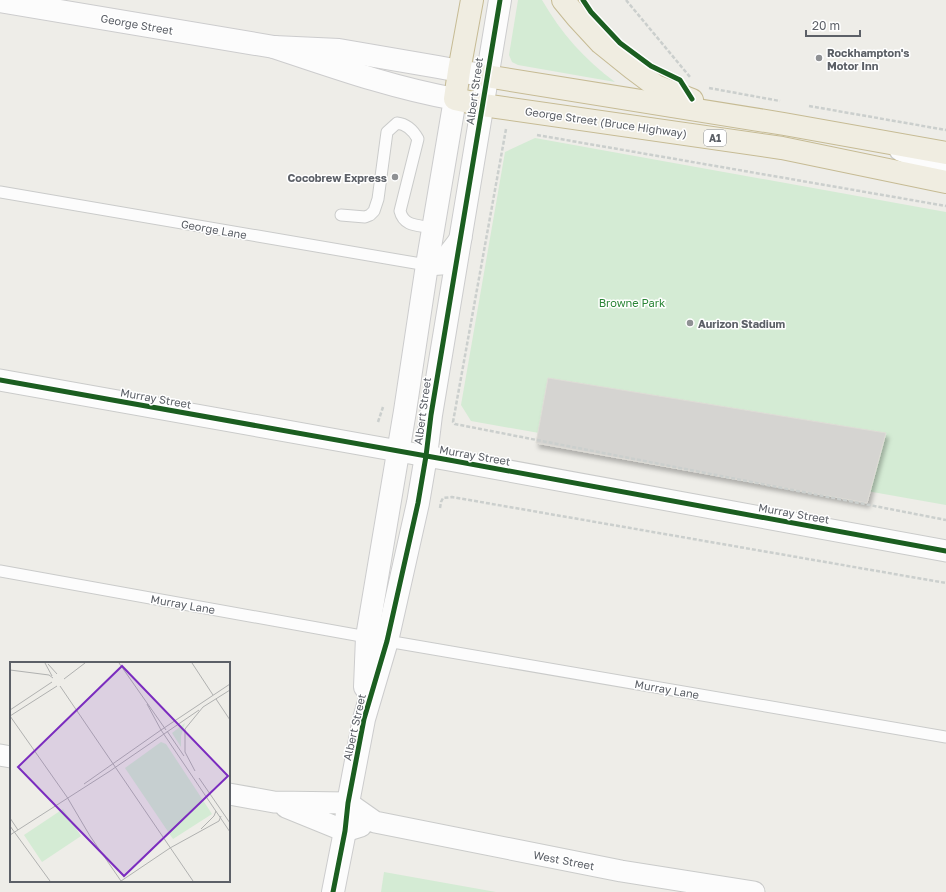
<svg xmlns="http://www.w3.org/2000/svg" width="946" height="892" viewBox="0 0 946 892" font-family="'Golos Text',sans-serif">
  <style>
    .green { fill: #d4ebd4 }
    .building { fill: #d5d4d1; stroke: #dedcd6; filter: url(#shadow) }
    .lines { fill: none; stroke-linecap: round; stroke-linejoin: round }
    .lane-casing { stroke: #cacbca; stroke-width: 13 }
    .street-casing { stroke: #cacbca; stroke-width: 23 }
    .secondary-casing { stroke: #cccccd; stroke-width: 24 }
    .highway-casing { stroke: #c6bb94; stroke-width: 24 }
    .path { stroke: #cbcfcd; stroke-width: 2.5; stroke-dasharray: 4 2; stroke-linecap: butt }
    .lane { stroke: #fcfcfc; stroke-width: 11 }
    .street { stroke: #fcfcfc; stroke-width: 21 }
    .secondary { stroke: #fcfcfc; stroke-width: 22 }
    .highway { stroke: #f0ede1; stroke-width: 22 }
    .cycleway-casing { stroke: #fff; stroke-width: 8 }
    .cycleway { stroke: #1b5e20; stroke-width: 5 }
    .poi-dot { fill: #8f9194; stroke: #fff; stroke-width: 1.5 }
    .labels { text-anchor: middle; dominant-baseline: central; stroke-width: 3; stroke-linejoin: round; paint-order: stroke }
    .shield { fill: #fff; stroke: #8d9095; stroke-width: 1 }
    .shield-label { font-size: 10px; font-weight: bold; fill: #5c6067 }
    .street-label { font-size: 11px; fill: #5c6067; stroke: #fff }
    .poi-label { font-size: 11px; font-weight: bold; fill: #5c6067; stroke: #fff; text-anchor: start }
    .park-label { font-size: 11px; fill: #2c8638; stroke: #fff }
    .inset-road { fill: none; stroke: #b0b1b0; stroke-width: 1 }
    .view { fill: #7b2cbf; fill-opacity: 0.15; stroke: #7b2cbf; stroke-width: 2 }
    .inset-edge { fill: none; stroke: #5c6067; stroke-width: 2 }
  </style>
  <defs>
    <filter id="shadow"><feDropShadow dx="2.5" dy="4.5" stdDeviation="2" flood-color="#0004"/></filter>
  </defs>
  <rect width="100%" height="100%" fill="#eeede8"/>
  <g class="green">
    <path d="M518 0H542C561 33 585 60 615 82L518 65 512 62 509 55Z"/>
    <path d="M535 138 946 212V505L471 421 461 405 505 152Z"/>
    <path d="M384 872 496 892H381Z"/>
  </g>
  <path class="building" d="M548 378 886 433 867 503 536 443Z"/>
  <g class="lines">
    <defs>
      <g id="lane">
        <path d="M0 192 427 265"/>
        <path d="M341 215 365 217 370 215 374 211 378 199 387 132 397 123C407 124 413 130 418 139L400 211C404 227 418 225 433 228"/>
        <path d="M0 571 367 637"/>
        <path d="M387 641 946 737"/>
      </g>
      <g id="street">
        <path d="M900 150 927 161 946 166"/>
        <path d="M427 265 441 264 461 238"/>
        <path d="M0 380 449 460 946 551"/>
        <path d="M0 755 11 757"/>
        <path d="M229 794 274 802 348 803 375 822 621 871 754 892"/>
        <path d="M286 807 345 831 361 826"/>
      </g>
      <g id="secondary">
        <path d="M0 1 274 47 339 50 438 67 486 76"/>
        <path d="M274 47C334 67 393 88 455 99L427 265 405 411 367 637 365 687"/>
        <path d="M333 892 345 831 348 803 364 719 387 641 418 503 426 456 431 415 500 0"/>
      </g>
      <g id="highway">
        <path d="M472 0 459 71 455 99 483 105 782 148 946 182"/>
        <path d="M563 0 577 17 601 43 632 68 656 86 692 100"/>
        <path d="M486 76 784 124 946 153"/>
      </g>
    </defs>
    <use href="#lane" class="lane-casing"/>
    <use href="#street" class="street-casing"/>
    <use href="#secondary" class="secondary-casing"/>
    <use href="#highway" class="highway-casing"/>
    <g class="path">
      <path d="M626 0 690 77"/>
      <path d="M709 88 780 101"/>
      <path d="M809 106 946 130"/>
      <path d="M506 129 453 422 455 424 946 520"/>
      <path d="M537 135 946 206"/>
      <path d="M378 422 383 407"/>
      <path d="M440 508 441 502 443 498 452 497 946 583"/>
    </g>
    <use href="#lane" class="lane"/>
    <use href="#street" class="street"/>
    <use href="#secondary" class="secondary"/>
    <use href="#highway" class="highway"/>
    <defs>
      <g id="cycleway">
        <path d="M583 0 591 12 620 43 651 66 680 80 692 99"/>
        <path d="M0 380 449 460 946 551"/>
        <path d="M333 892 345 831 348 803 364 719 387 641 418 503 426 456 431 415 500 0"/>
      </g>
    </defs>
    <use href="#cycleway" class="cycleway-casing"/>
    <use href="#cycleway" class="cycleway"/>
  </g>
  <g class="poi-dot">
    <circle cx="819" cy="58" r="4"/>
    <circle cx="395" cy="177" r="4"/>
    <circle cx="690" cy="323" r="4"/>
  </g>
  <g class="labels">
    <rect class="shield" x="704" y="130" width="22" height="16" rx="3"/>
    <g class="shield-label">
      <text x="715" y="138">A1</text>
    </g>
    <g class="street-label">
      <text transform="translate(137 24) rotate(10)">George Street</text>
      <text transform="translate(474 91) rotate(-82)">Albert Street</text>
      <text transform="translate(606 122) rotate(8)">George Street (Bruce Highway)</text>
      <text transform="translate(214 229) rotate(10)">George Lane</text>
      <text transform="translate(156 398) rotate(10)">Murray Street</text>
      <text transform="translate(422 411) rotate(-82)">Albert Street</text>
      <text transform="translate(475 455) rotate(10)">Murray Street</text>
      <text transform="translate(794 513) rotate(10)">Murray Street</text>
      <text transform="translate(183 604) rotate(10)">Murray Lane</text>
      <text transform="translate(667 689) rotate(10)">Murray Lane</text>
      <text transform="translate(354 727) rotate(-77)">Albert Street</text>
      <text transform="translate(564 860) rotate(11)">West Street</text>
    </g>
    <g class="poi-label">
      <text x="827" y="52">Rockhampton's<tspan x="827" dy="13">Motor Inn</tspan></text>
      <text x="387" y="177" text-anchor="end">Cocobrew Express</text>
      <text x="698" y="323">Aurizon Stadium</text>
    </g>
    <g class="park-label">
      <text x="632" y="302">Browne Park</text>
    </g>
  </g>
  <g transform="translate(10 662)">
    <rect width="220" height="220" fill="#eeede8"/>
    <path d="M175 61 171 74V85L162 71ZM151 80 156 82 202 152 163 177 115 106ZM53 147 71 174 32 200 14 173Z" fill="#d4ebd4"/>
    <path class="inset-road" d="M35 1 42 14M109 1 156 68M182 1 203 33M38 2 47 12M0 8 39 13 43 16M54 17 75 1M220 22 151 68 220 170M50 24 183 219M206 37 220 58M0 48 42 20M0 54 57 135 80 174 111 219M0 54 47 24M157 69 174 94M185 109 175 90V67L193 45 220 28M189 116 220 161M74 122 151 68 137 42M0 156 8 168M0 164 40 219M191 167 204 154 206 149M0 173 100 109 189 48M111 219 160 186 209 159 211 154"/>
    <path class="view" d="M112 4 218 114 114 214 8 105Z"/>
    <rect width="220" height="220" class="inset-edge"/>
  </g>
  <path d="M806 30v6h54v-6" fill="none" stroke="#5c6067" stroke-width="2"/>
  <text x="812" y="30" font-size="12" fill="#5c6067" stroke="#ffffff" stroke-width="3" paint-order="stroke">20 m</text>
</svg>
